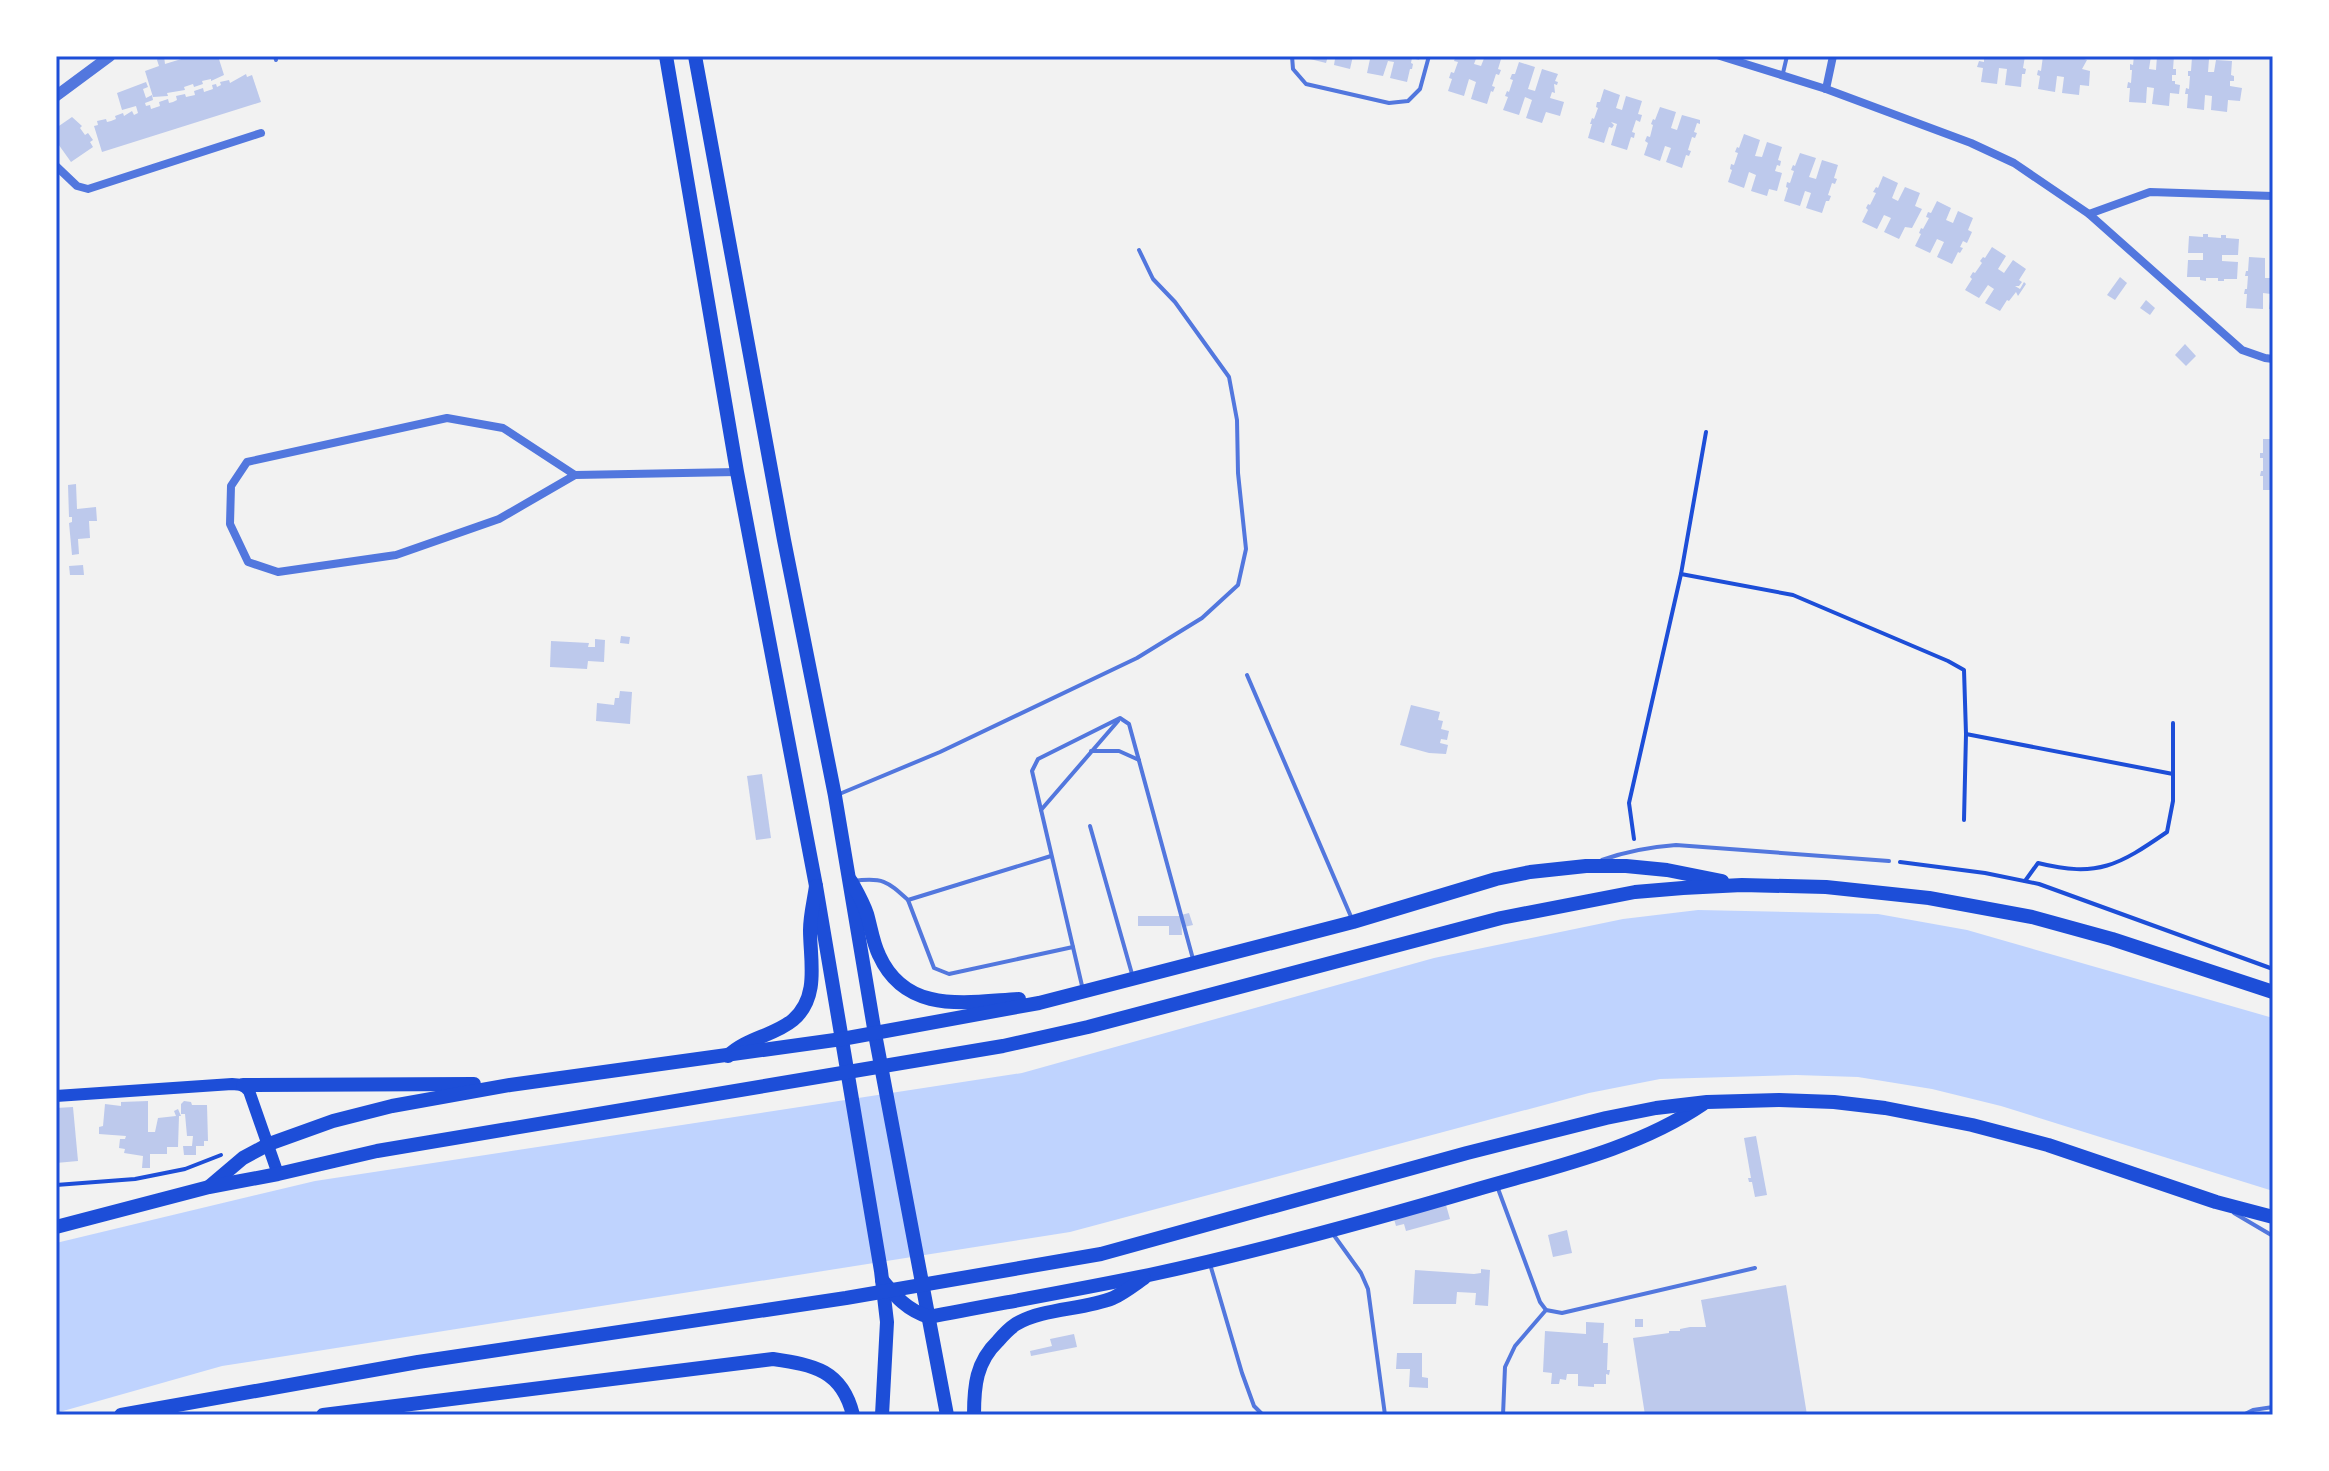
<svg xmlns="http://www.w3.org/2000/svg" width="2329" height="1471" viewBox="0 0 2329 1471" font-family="Figtree,sans-serif">
<style>
.water{fill:#bfd3fe}
.building{fill:#bdc9ec}
.lines{fill:none;stroke-linecap:round;stroke-linejoin:round}
.path{stroke:#1d4ed8;stroke-width:4}
.service{stroke:#5277de;stroke-width:4}
.minor{stroke:#5277de;stroke-width:8}
.tertiary{stroke:#5277de;stroke-width:11}
.secondary{stroke:#1d4ed8;stroke-width:12}
.primary{stroke:#1d4ed8;stroke-width:14}
.trunk{stroke:#1d4ed8;stroke-width:14}
.neatline{fill:none;stroke:#1d4ed8;stroke-width:3}
</style>
<rect width="100%" height="100%" fill="#f2f2f2"/>
<path class="water" d="M1698 910 1878 914 1967 930 2273 1018V1191L2001 1106 1932 1089 1858 1077 1796 1075 1660 1079 1589 1093 1070 1232 222 1366 56 1413V1243L315 1181 1022 1073 1434 958 1623 919Z"/>
<g class="building">
<path d="M159 56H164L165 64 191 56H218L224 75 211 81V79L202 81 203 84 194 87 193 84 184 87 185 90 167 93 168 96 153 97 145 71 159 66 157 60Z"/>
<path d="M1311 56H1328L1326 63 1310 59Z"/>
<path d="M1329 56H1353L1350 69 1334 65 1335 59Z"/>
<path d="M1367 56H1420L1419 60 1412 58 1411 63 1413 64 1412 69H1410L1407 82 1390 78 1394 62 1388 61 1383 76 1367 73 1370 59H1367Z"/>
<path d="M1456 56H1477L1474 64 1481 66 1485 56H1502L1498 69 1501 70 1499 75 1496 74 1492 86 1495 87 1493 92 1491 91 1487 104 1471 99 1476 82 1469 79 1464 96 1448 91 1452 79 1449 78 1451 72 1454 73 1458 62 1454 61Z"/>
<path d="M1984 56H2025L2023 68 2026 69 2025 74H2022L2021 87 2005 85 2007 69 1999 68 1997 84 1981 82 1983 68 1977 67 1979 61 1984 62Z"/>
<path d="M2043 56H2060V58L2067 59V56H2084V59L2087 60 2082 69 2090 71 2089 86 2080 85 2079 95 2062 93 2064 77 2057 76 2055 92 2038 89 2040 76 2037 75 2038 70 2041 71Z"/>
<path d="M2134 56H2151L2149 69 2156 70 2157 56H2174L2173 69H2176V75H2172V81H2175V84L2180 85 2179 94 2170 93 2169 106 2152 104 2154 88 2147 87 2146 103 2129 102 2130 88H2127L2128 82 2131 83 2132 70H2130V64L2133 65Z"/>
<path d="M2192 57 2209 59 2208 72H2214L2216 60 2232 61 2231 75 2234 76V81H2230V86L2242 88 2240 101 2228 100 2227 112 2211 110 2212 96 2205 95 2204 110 2187 108 2188 94H2185L2186 88 2189 89 2190 76H2188V71H2191Z"/>
<path d="M1519 62 1535 67 1528 89 1535 91 1542 69 1558 74 1555 81 1558 82 1557 85 1554 84 1555 93 1552 92 1550 98 1564 102 1560 116 1546 112 1542 123 1526 118 1532 100 1525 97 1519 115 1503 110 1508 97 1505 96 1507 91 1509 92 1513 80 1510 79 1512 74H1515Z"/>
<path d="M246 74 247 77 252 75 261 102 102 152 94 126 98 125 97 121 106 119 107 122 111 121 116 119 115 116 123 113 124 116 132 111 134 115 138 113 136 106 122 110 117 93 146 82 148 87 143 89 146 98 152 95 153 100 145 103 146 106 150 105 151 109 160 106 159 102 168 99 169 103 173 102 177 100 176 96 185 94 186 97 195 95 194 91 203 88 204 92 213 89 212 85 216 84 217 87 221 85 220 82 229 80 230 83Z"/>
<path d="M1604 89 1620 95 1616 108 1622 110 1626 96 1642 101 1638 114 1642 115 1640 122 1636 120 1632 132 1635 133 1634 138 1631 137 1627 150 1611 145 1617 124 1611 122 1614 125 1612 128 1609 127 1604 143 1588 138 1592 124H1590L1592 118 1594 119 1598 108 1596 107 1597 102H1600Z"/>
<path d="M1660 107 1676 112 1671 128 1677 130 1682 115 1700 120V124L1697 123 1694 132 1697 133 1695 138 1692 137 1688 150 1691 151 1689 156 1686 155 1682 168 1666 162 1671 148 1665 146 1660 161 1644 155 1648 143 1645 141 1647 136 1650 137 1653 125 1651 124 1653 119 1655 120Z"/>
<path d="M72 117 82 126 80 128 85 135 88 133 93 140 90 142 93 147 71 162 56 141V128Z"/>
<path d="M1744 134 1760 140 1755 156 1762 157 1767 142 1782 147 1778 160 1781 161 1780 166 1777 165 1775 171 1782 173 1777 191 1769 189 1767 196 1751 191 1756 175 1749 172 1744 188 1728 182 1732 170 1730 169 1731 164 1734 165 1738 153 1735 152 1737 147 1739 148Z"/>
<path d="M1800 153 1816 158 1809 177 1816 179 1822 160 1838 165 1834 178 1837 179 1835 184 1832 183 1828 195 1831 196 1829 201H1826L1822 213 1806 208 1811 193 1805 191 1800 206 1784 201 1788 188 1786 187 1787 182 1790 183 1794 171 1791 170 1793 165 1795 166Z"/>
<path d="M1883 176 1898 183 1892 198 1898 201 1905 187 1920 193 1915 206 1922 209 1912 228 1905 227 1899 239 1884 232 1891 218 1884 215 1877 229 1862 222 1868 210 1866 208 1868 204 1870 205 1876 193 1873 192 1876 187 1878 188Z"/>
<path d="M1937 201 1951 208 1946 220 1953 223 1958 211 1973 218 1968 230 1972 232 1967 243 1963 241 1960 247 1963 248 1960 253 1958 252 1952 264 1937 257 1944 242 1937 239 1930 253 1915 246 1921 234 1919 233 1921 228 1923 229 1929 218 1926 217 1928 212 1931 213Z"/>
<path d="M2203 234H2208V237L2221 238V235H2226V238L2239 239 2238 255H2222V261L2238 262 2237 279H2224V281H2218V278H2206V281L2200 280V277H2187L2188 260H2203V253H2188L2189 236 2203 237Z"/>
<path d="M1992 247 2006 256 1998 269 2004 273 2013 260 2026 269 2019 280 2022 282 2019 286H2015L2020 289 2024 282 2026 284 2018 296 2016 292 2009 301 2007 300 2000 311 1985 303 1994 289 1988 285 1979 298 1965 290 1972 279 1970 277 1973 272 1975 273 1982 263 1980 261 1983 257 1985 258Z"/>
<path d="M2249 257 2265 258V278H2273V309H2269L2271 294 2263 293V309L2246 308 2247 294H2244L2245 289H2247L2248 276H2245L2246 271H2248Z"/>
<path d="M2120 277 2127 283 2115 300 2107 295Z"/>
<path d="M2146 300 2155 308 2150 315 2140 308Z"/>
<path d="M2185 344 2196 356 2186 366 2175 355Z"/>
<path d="M2263 439H2273V490H2263V476H2260L2261 471H2263V458H2260V453H2263Z"/>
<path d="M76 484 77 509 96 507 97 521H89L90 538 78 539 79 554 72 555 69 523 72 522V517H69L68 485Z"/>
<path d="M83 565 84 575H70L69 566Z"/>
<path d="M621 636 630 637 629 644 620 643Z"/>
<path d="M595 639 605 640 604 662 588 661 587 669 550 667 551 641 589 643 588 647H595Z"/>
<path d="M620 691 632 692 630 724 596 721 597 703 614 705 615 698H619Z"/>
<path d="M1411 705 1440 712 1438 720 1443 721 1441 729 1449 731 1447 740 1441 739 1440 743 1448 745 1446 754 1429 753 1400 745Z"/>
<path d="M762 774 771 838 756 840 747 776Z"/>
<path d="M1189 913 1193 925 1184 927 1181 915Z"/>
<path d="M1138 916H1181L1182 935H1169V926H1138Z"/>
<path d="M148 1101V1132H155L158 1118 176 1116 174 1111 178 1109 181 1116H179L178 1147H167V1154H150V1168H142L143 1156 124 1153 125 1149 119 1148 120 1139H125L126 1136 99 1134V1127L103 1126 105 1104 121 1106V1102Z"/>
<path d="M184 1101 191 1102 192 1105H207L208 1141H204V1146H196V1155H184L183 1146H192L193 1136H187L185 1114H181V1104Z"/>
<path d="M73 1107 78 1161 56 1163V1108Z"/>
<path d="M1756 1136 1767 1195 1755 1197 1752 1182H1749L1748 1178H1751L1744 1138Z"/>
<path d="M1446 1205 1450 1219 1406 1231 1404 1224 1396 1226 1394 1219Z"/>
<path d="M1567 1230 1572 1253 1553 1257 1548 1235Z"/>
<path d="M1481 1269 1490 1270 1488 1306 1475 1305 1476 1293 1457 1292 1456 1304H1413L1415 1270 1474 1274 1481 1273Z"/>
<path d="M1786 1285 1807 1415H1645L1633 1338 1669 1333V1331H1680V1329L1690 1327H1706L1701 1300Z"/>
<rect x="1635" y="1319" width="8" height="8"/>
<path d="M1586 1322 1604 1323 1603 1343H1608L1607 1370H1610L1609 1375 1606 1374V1384H1594V1387L1578 1386V1374H1567L1566 1380 1560 1379 1559 1384H1551L1552 1373 1543 1372 1545 1331 1586 1334Z"/>
<path d="M1074 1334 1077 1347 1031 1356 1030 1351 1052 1346 1050 1339Z"/>
<path d="M1397 1353H1422V1377L1428 1378V1388L1409 1387 1410 1369H1396Z"/>
</g>
<g class="lines">
<g class="path">
<path d="M1681 574 1793 595 1948 661 1964 670 1966 734 1964 820"/>
<path d="M1966 734 2173 774"/>
<path d="M1634 839 1629 803 1681 574 1706 432"/>
<path d="M1900 862 1985 873 2039 884 2273 969"/>
<path d="M2025 881 2038 863C2098 878 2119 865 2167 832L2173 801V723"/>
<path d="M56 1185 135 1179 185 1169 221 1155"/>
</g>
<g class="service">
<path d="M275 56 276 60"/>
<path d="M1292 56 1293 69 1306 84 1389 103 1408 101 1420 89 1429 56"/>
<path d="M1783 73 1787 56"/>
<path d="M1247 675 1352 919"/>
<path d="M1091 751H1119L1139 760"/>
<path d="M837 795 940 752 1137 658 1202 618 1238 585 1246 549 1238 473 1237 420 1229 377 1175 302 1153 279 1139 250"/>
<path d="M1041 810 1118 721"/>
<path d="M1090 826 1132 974"/>
<path d="M1602 860C1627 851 1649 847 1676 845L1889 861"/>
<path d="M853 881C883 877 887 881 908 900L1051 856"/>
<path d="M908 900 934 968 949 974 1073 947"/>
<path d="M1083 990 1032 771 1038 759 1120 718 1129 724 1193 959"/>
<path d="M1497 1186 1540 1302 1546 1310 1562 1313 1755 1268"/>
<path d="M2234 1213 2273 1236"/>
<path d="M1333 1234 1361 1273 1368 1289 1385 1415"/>
<path d="M1210 1264 1242 1373 1254 1406 1263 1415"/>
<path d="M1503 1415 1505 1367 1515 1346 1546 1310"/>
<path d="M2243 1415 2253 1410 2273 1407"/>
</g>
<g class="minor">
<path d="M1720 56 1826 89 1971 143 2014 163 2089 214 2242 350 2265 358 2273 359"/>
<path d="M1826 89 1833 56"/>
<path d="M56 166 77 186 88 189 261 133"/>
<path d="M2089 214 2150 192 2273 196"/>
<path d="M575 475 503 428 447 418 247 462 231 486 230 524 248 562 278 572 396 555 499 519 575 475 737 472"/>
</g>
<path class="tertiary" d="M56 96 110 56"/>
<path class="secondary" d="M56 1096 232 1084 243 1085 249 1091 278 1174"/>
<g class="primary">
<path d="M666 56 737 472 816 886 881 1271 887 1322 882 1415"/>
<path d="M695 56 784 540 835 796 875 1034 947 1415"/>
</g>
<g class="trunk">
<path d="M851 881C857 892 863 902 867 914 871 928 873 943 879 955 906 1015 966 1002 1019 999"/>
<path d="M728 1056C746 1038 774 1036 793 1020 820 997 810 960 810 930 810 915 814 901 816 886"/>
<path d="M243 1085 474 1084"/>
<path d="M210 1186 243 1158 269 1144 333 1121 392 1106 510 1085 842 1039 1039 1003 1353 922 1496 879 1530 872 1586 866H1626L1667 870 1722 881"/>
<path d="M56 1227 209 1187 278 1174 377 1151 1003 1046 1088 1027 1501 918 1635 892 1683 888 1742 885 1826 887 1929 898 2032 917 2112 939 2273 992"/>
<path d="M882 1280C896 1297 907 1310 929 1317 1002 1303 1076 1290 1149 1275 1260 1251 1369 1221 1478 1189 1554 1167 1637 1149 1703 1104"/>
<path d="M121 1415 418 1362 846 1298 1101 1254 1467 1153 1606 1118 1656 1108 1707 1102 1779 1100 1834 1102 1885 1108 1972 1125 2048 1145 2216 1202 2273 1217"/>
<path d="M323 1415 773 1359C814 1365 842 1370 853 1415"/>
<path d="M974 1415C974 1386 976 1362 998 1341 1003 1335 1010 1328 1016 1324 1043 1308 1083 1310 1113 1298 1124 1293 1134 1285 1144 1278"/>
</g>
</g>
<rect width="2329" height="1471" fill="none" stroke="#ffffff" stroke-width="116"/>
<rect x="58" y="58" width="2213" height="1355" class="neatline"/>
</svg>
